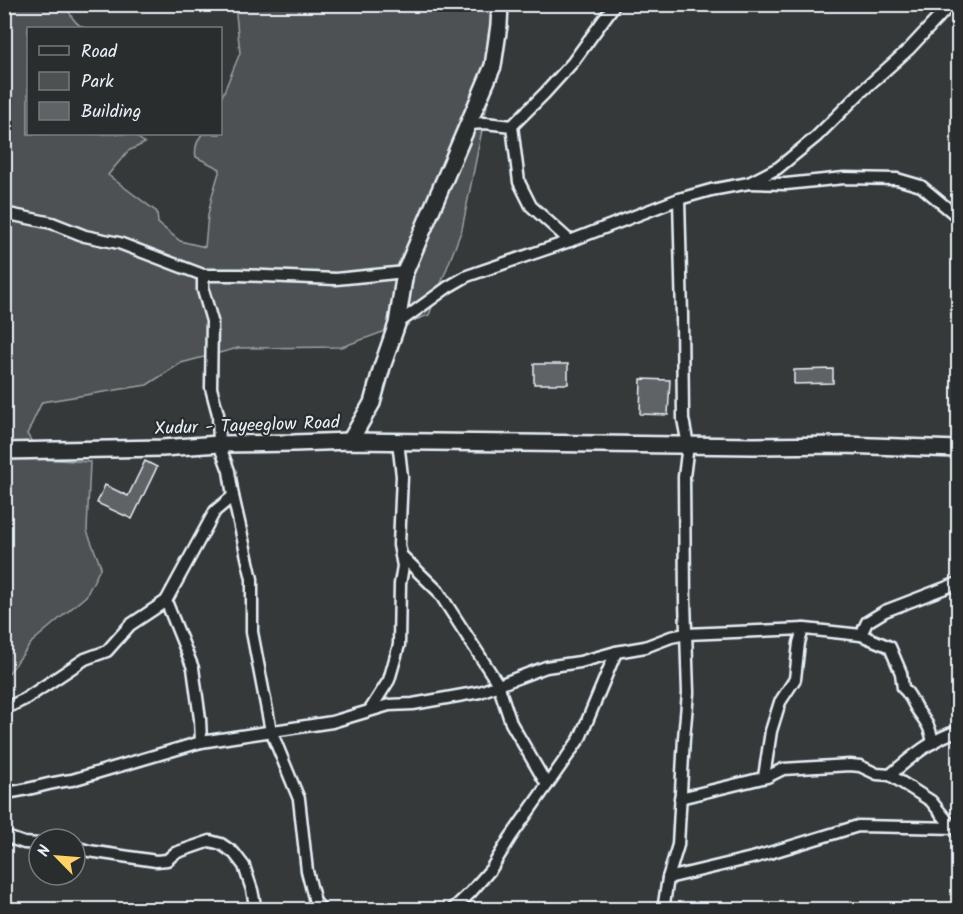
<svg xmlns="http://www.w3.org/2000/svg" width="963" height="914" viewBox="0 0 963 914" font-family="Kalam,sans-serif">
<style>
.green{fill:#4d5152;stroke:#9aa1a5;stroke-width:1.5}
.building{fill:#5f6365;stroke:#e8f1f8;stroke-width:1.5}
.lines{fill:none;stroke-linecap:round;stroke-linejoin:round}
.street-casing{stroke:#e8f1f8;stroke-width:15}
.secondary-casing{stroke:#e8f1f8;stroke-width:20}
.street{stroke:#2a2d2e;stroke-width:10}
.secondary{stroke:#2a2d2e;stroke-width:15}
.labels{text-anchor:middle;stroke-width:4.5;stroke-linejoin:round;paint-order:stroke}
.street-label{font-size:18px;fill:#e8f1f8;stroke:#2a2d2e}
</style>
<rect width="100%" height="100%" fill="#35393a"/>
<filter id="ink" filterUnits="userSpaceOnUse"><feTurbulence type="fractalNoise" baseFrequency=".0167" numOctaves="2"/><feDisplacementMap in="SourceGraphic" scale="12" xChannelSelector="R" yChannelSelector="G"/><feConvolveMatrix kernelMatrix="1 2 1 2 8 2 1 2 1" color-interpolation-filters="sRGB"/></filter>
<g filter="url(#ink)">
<path class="green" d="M5 5H68C68 14 76 25 85 28H28V134H133L145 143 128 151 108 175 157 212 158 223 180 241 205 247 208 215 212 196 220 169 196 157C194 148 197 141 202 134H220L221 99 240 53 235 5H495L498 51 462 229 429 315 342 347 238 348 181 363 147 385 42 402 27 434 42 459 90 462 87 531 101 567 86 596 32 642 5 678 4 377 9 367V349L4 344V204L6 197 4 189Z"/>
<g class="building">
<rect x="534" y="364" width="34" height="20"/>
<path d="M833 369V383L794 384V370Z"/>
<path d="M641 379 670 380 668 415 640 414Z"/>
<path d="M145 461 157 467 132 519 97 503 105 485 128 496Z"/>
</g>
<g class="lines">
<defs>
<g id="street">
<path d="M469 124 485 123 512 126 519 182 531 206 570 241"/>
<path d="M512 126 545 93 573 62 615 4"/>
<path d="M749 183 786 184 844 178 897 179 921 186 958 217"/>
<path d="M4 213 52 223 85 236 119 243 203 275H239L336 279 405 272"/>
<path d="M203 275V290L212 321 211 388 218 414 219 444 229 471 233 496 252 579V632L271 731 299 799 307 871 315 902 322 910"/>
<path d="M397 324 448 287 467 276 570 241 679 199 711 190 749 183 778 168 816 137 861 92 909 49 951 4"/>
<path d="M401 555 438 591 498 684 511 723 547 785"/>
<path d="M166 601 193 668 200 719 201 742"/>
<path d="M861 635 867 622 885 611 958 583"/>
<path d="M4 709 25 699 85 659 107 651 130 625 166 601 215 511 233 496"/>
<path d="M370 710 389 680 399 645 400 584 403 566 399 545 402 476 398 441"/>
<path d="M890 775C910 758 933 738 958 731"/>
<path d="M764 777 771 731 780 702 795 679 799 643 803 629"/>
<path d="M4 793C28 791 49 782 72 780L201 742 332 722 389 705 413 704 480 692 546 667 580 662 616 652 645 647 671 637 686 634 805 629 861 635 890 647 901 673 903 688C910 694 912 701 916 708 926 723 930 725 933 743"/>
<path d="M680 798 767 777 783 769 850 765 860 766 877 774 890 775 931 801 953 828"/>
<path d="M4 836 24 843 39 844"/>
<path d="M75 847 89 851 156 861 167 860 175 853 210 841 221 844 234 853 244 866 252 890 256 910"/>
<path d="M668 878 756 857 858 826 958 828"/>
<path d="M452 910 471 892 491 869 510 838 580 738 616 652"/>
<path d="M663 910 668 878 678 845 684 738 688 693 685 600 684 477 688 445 683 419 682 315 679 199"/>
</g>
<g id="secondary">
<path d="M350 441 372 403 382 367 397 324 405 272 493 66 499 25 500 4"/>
<path d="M4 451 162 448 219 444 294 443 350 441 754 446 843 445 958 449"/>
</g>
</defs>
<use href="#street" class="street-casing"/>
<use href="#secondary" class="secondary-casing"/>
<use href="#street" class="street"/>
<use href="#secondary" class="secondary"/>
</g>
</g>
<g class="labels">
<g class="street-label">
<text transform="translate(247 425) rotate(-2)" y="6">Xudur - Tayeeglow Road</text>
</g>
</g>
<rect width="963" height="914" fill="none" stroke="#2a2d2e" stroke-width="24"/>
<rect x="12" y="12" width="939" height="890" fill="none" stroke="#e8f1f8" stroke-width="2" filter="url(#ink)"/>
<rect x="27" y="27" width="195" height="108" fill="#2a2d2e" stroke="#767b7f" stroke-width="1.5"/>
<rect x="39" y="46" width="30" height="9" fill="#2a2d2e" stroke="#767b7f" stroke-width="1.5"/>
<text x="81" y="57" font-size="18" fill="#e8f1f8">Road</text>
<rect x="39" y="72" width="30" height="18" fill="#4d5152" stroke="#767b7f" stroke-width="1.5"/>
<text x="81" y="87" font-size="18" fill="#e8f1f8">Park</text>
<rect x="39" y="102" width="30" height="18" fill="#5f6365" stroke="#767b7f" stroke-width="1.5"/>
<text x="81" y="117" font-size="18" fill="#e8f1f8">Building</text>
<g transform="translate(57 857) rotate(295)"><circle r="28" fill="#2a2d2e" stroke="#767b7f" stroke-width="1.5"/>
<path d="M0-4.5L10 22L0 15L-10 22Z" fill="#ffd166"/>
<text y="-9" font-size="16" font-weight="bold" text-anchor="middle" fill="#e8f1f8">N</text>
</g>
</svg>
